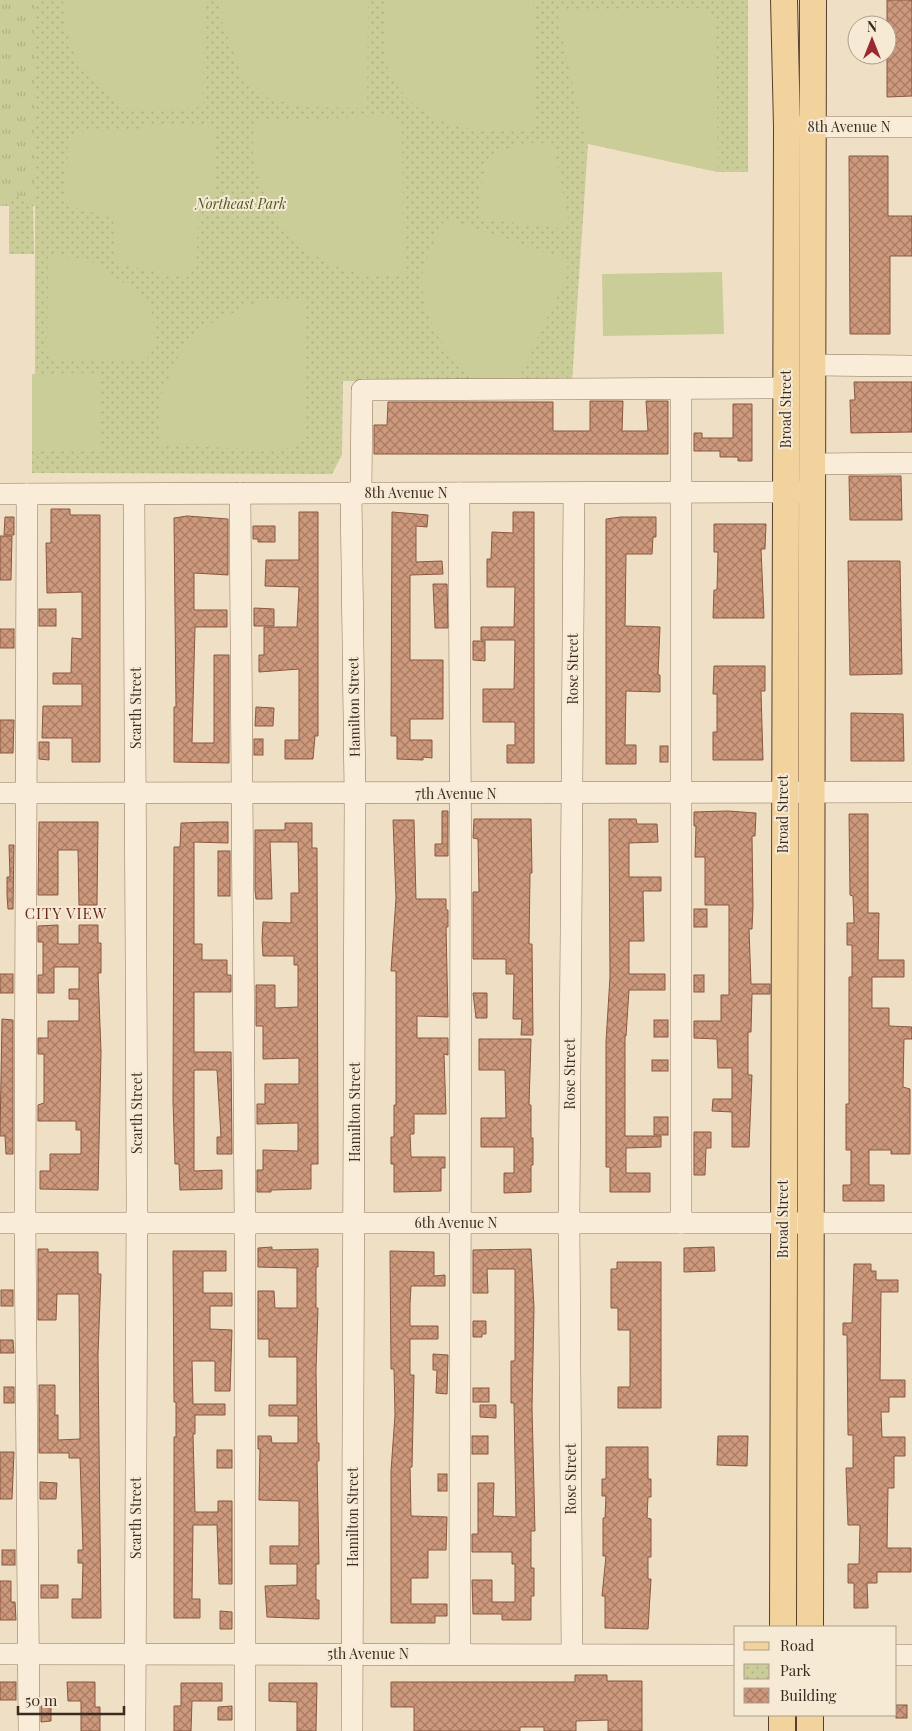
<svg xmlns="http://www.w3.org/2000/svg" width="912" height="1731" viewBox="0 0 912 1731" font-family="'Playfair Display',serif">
<style>
.grass{fill:url(#grass-tufts)}
.park{fill:url(#park-dots)}
.pitch{fill:#cbcd99}
.building{fill:url(#building-cross-hatch);stroke:#8a5840}
.lines{fill:none;stroke-linecap:round;stroke-linejoin:round}
.minor-casing{stroke:#8a715b;stroke-width:22}
.major-casing{stroke:#583f2f;stroke-width:28}
.minor{stroke:#f9edd9;stroke-width:21}
.major{stroke:#f2d29d;stroke-width:26}
.labels{text-anchor:middle;stroke-width:4;stroke-linejoin:round;paint-order:stroke}
.street-label{font-size:14px;fill:#3a2a1f;stroke:#f6ead5}
.park-label{font-size:14px;font-style:italic;fill:#4e5725;stroke:#f6ead5}
.neighbourhood-label{font-size:15px;letter-spacing:1px;fill:#67281e;stroke:#f6ead5}
</style>
<defs>
<pattern id="grass-tufts" width="24" height="20" patternUnits="userSpaceOnUse" patternTransform="scale(1.25)"><rect width="24" height="20" fill="#cbcd99"/><path d="M3 7l-1-3M5 7V3M7 7l1-3M15 17l-1-3M17 17v-4M19 17l1-3" fill="none" stroke="#afb083"/></pattern>
<pattern id="park-dots" width="8" height="8" patternUnits="userSpaceOnUse" patternTransform="scale(1.25)"><rect width="8" height="8" fill="#cbcd99"/><path d="M2 2h.1M6 6h.1" fill="none" stroke="#afb083" stroke-width="1.8" stroke-linecap="round"/></pattern>
<pattern id="building-cross-hatch" width="8" height="8" patternUnits="userSpaceOnUse" patternTransform="scale(1.25)"><rect width="8" height="8" fill="#cd987b"/><path d="M0 0l8 8M0 8l8-8" fill="none" stroke="#a77c64"/></pattern>
</defs>
<rect width="100%" height="100%" fill="#efe0c5"/>
<rect class="grass" x="0" y="0" width="35" height="206"/>
<g class="park">
<path d="M35 0H748V172H718L588 144 572 382 343 381 342 455 332 474 32 473V374H35Z"/>
<path d="M9 196H26V206H33L34 254H9Z"/>
</g>
<g class="pitch">
<path d="M63 0H204L203 107C181 108 156 113 133 110 128 110 122 104 117 101 82 79 63 42 63 0Z"/>
<path d="M222 0H365L368 3 367 108 304 107 268 98 242 75 222 21Z"/>
<path d="M385 0H533L536 129C481 134 421 131 391 76 383 61 384 18 385 0Z"/>
<path d="M702 8 716 21 718 172 586 143 556 9Z"/>
<path d="M387 116 402 128 404 274C394 275 383 277 373 276 308 267 266 223 254 159 251 147 254 133 254 121Z"/>
<path d="M205 124 215 133 216 203 199 201 196 268 186 278 115 263 113 218 66 205 68 142 75 132 139 131 140 126Z"/>
<path d="M529 143H553L568 219 559 228 481 219C482 174 478 151 529 143Z"/>
<path d="M445 219 564 259 569 272 517 382C506 382 492 384 482 381 451 374 418 306 422 276 424 259 438 235 445 219Z"/>
<path d="M48 255 88 259 146 298 153 317 154 345 148 358 57 361 47 350Z"/>
<path d="M722 272 724 334 603 336 602 274Z"/>
<path d="M258 301H304V441L282 450 159 445V400L179 355 210 324Z"/>
<path d="M99 373V450H32V374Z"/>
</g>
<g class="building">
<path d="M887 0H912V96L887 97Z"/>
<path d="M849 156H888V216H912V256H890V334H850Z"/>
<path d="M854 382H912V432L851 433 850 400H855Z"/>
<path d="M590 401H623L622 431H648L646 401H668V454H374V425H387L388 402H553V431H590Z"/>
<path d="M733 404H752V461H738V457H720V451H694V433H702V438H733Z"/>
<path d="M849 476H901L902 520H850Z"/>
<path d="M51 509H70V515H100V762H72V738H42L43 706H82V684H53V673H71L72 638 82 639V592L47 593 46 543H51Z"/>
<path d="M299 512H318V736H315L313 759H285V740H299V669L259 672V655H264V627H297L299 587 265 586 266 560H299Z"/>
<path d="M392 512 428 515 427 527 416 526V562L442 561 443 574 410 575V660H443V719H410V740H432V758L423 757V760L397 759V736H391Z"/>
<path d="M513 512H534V763H507V745H515V722H483V689H514L515 640H481V627H514L515 587H487V559H491L492 532 513 533Z"/>
<path d="M187 516 228 519V575L194 573V610H227V627H195L192 743H214V655H229V763L174 762V707H176L174 518Z"/>
<path d="M5 517H14V535H4Z"/>
<path d="M621 517H656V537H653L652 554H626L625 626 660 627 658 675H660V692L626 691 625 745H636V764H606V519Z"/>
<path d="M714 524H766L765 549H761L764 618H713L714 590H717L718 552H714Z"/>
<path d="M253 526H275V542H258V539H253Z"/>
<path d="M0 536H12L11 580H0Z"/>
<path d="M848 561H900L902 674 850 675Z"/>
<path d="M433 584H447L448 628H435Z"/>
<path d="M254 608 274 609V626H254Z"/>
<rect x="39" y="609" width="17" height="17"/>
<rect x="0" y="629" width="14" height="19"/>
<path d="M473 641H485V661L473 660Z"/>
<path d="M714 666H765V691H761L763 760H713V732H717V694H713Z"/>
<path d="M256 707 274 708 273 726H255Z"/>
<path d="M851 713 903 714 904 761H851Z"/>
<path d="M0 720H14L13 753H0Z"/>
<rect x="254" y="739" width="9" height="16"/>
<path d="M39 742H49V760L39 759Z"/>
<rect x="660" y="746" width="8" height="16"/>
<path d="M442 811H448V856H435V844H442Z"/>
<path d="M728 811 756 813 755 836H752L753 906 752 929H749L751 984H770V994H752L751 1032H748V1075H752L749 1147H732V1112L712 1111 713 1099H732V1068H718L717 1039 694 1038V1021H721V995H729V905H705V857H695L696 826H694V812Z"/>
<path d="M849 814H868V913H879L878 960H904V977H872V1008H889V1026L912 1027V1039H904L903 1087 910 1089V1154H891V1150H869V1185H884V1201H843V1185H851V1150H846V1104H849V977H852V945H847V923H854L853 896 850 895Z"/>
<path d="M474 819H531L532 873H530L529 944H532L533 1035H521L522 1019H513L514 974H506V959H473V892H479L478 839 473 838Z"/>
<path d="M609 819H636L637 824H657L658 842 629 843V877H661V891H643L644 941H629V974H665V990H629L626 1036H625V1136H661V1147L626 1148V1173H650V1192H610V1167H606V1042L610 977Z"/>
<path d="M393 820H414L416 899H446V910H448V927H446L448 1017 417 1016V1038H448V1055L444 1054 446 1114H414V1134H410L411 1157H445V1168H441V1191L394 1192V1164H391V1137H394V1105H396V971H391L396 898Z"/>
<path d="M39 822H98L97 905H79L78 850H58V895H38Z"/>
<path d="M212 822H228V843L194 842V944H202V960H227V975H231V992H194V1052H231L232 1154H217V1137H221L217 1070H194V1171L222 1170V1189L180 1190 179 1164H175L173 1101 174 847H180L181 823Z"/>
<path d="M285 823H312V848H317L318 1164H311V1189L271 1190V1192H257V1170H263V1150L298 1151V1123L257 1124V1104H265V1084H299V1058L263 1059V1026H256V985H275V1008L298 1007V965H294V956H263L262 940 263 922 291 923V893H299L298 842H270L272 899H256L255 890V830H285Z"/>
<path d="M9 845H14L13 909H8L7 895V877H10Z"/>
<rect x="218" y="851" width="12" height="45"/>
<rect x="694" y="909" width="13" height="18"/>
<path d="M58 925V944H79V925H98V943H101V973H98L101 1052 98 1190 40 1189V1171H50V1154H81V1130H76V1121H38V1105L44 1103V1054H38V1038H48V1021H79V999H69V989H79V967H54V993H38V975H43V942H38V926Z"/>
<rect x="0" y="974" width="13" height="19"/>
<rect x="694" y="975" width="10" height="17"/>
<path d="M473 993H487V1018H476Z"/>
<path d="M2 1019 13 1020V1154H6L5 1136H0Z"/>
<rect x="654" y="1020" width="14" height="17"/>
<path d="M479 1039H531L529 1105H531V1138H533V1165H531V1192L504 1193V1173H514V1147H481V1118H506L505 1070H479Z"/>
<rect x="652" y="1060" width="16" height="11"/>
<rect x="654" y="1117" width="14" height="18"/>
<path d="M694 1132H711V1148H706L705 1175H694Z"/>
<path d="M272 1247V1250L318 1249V1267H316V1308H318L316 1370 317 1443H319V1461H317L319 1564H316V1600H319V1619L267 1617 265 1586 297 1585V1564H270V1546H299V1501L259 1500 260 1449H258V1436H271L272 1443H298V1416H269V1405H297V1357H269V1339H258V1291H274L275 1308H297V1268L258 1267V1248Z"/>
<path d="M714 1247 715 1271 684 1272V1248Z"/>
<path d="M38 1249H48V1252H98V1274H101L98 1355 101 1618H72V1599H82L83 1563H78V1550H83L80 1458H69V1453H39V1385H55V1415H58V1440L80 1439 79 1294H57L56 1320H38Z"/>
<path d="M531 1249 534 1308 532 1407 535 1531H531V1568H534V1596H531V1620H502V1614H473L472 1580H492V1602H515V1564H512V1552H472V1534H478V1483H494L493 1516 516 1517 514 1403H511V1361H515V1269H487L488 1293H473V1250Z"/>
<path d="M173 1251H226V1271H203V1293H232V1306H210V1329L232 1330 230 1391H215V1361H192L193 1404H225V1415H195V1434H193L195 1512H218V1501H232V1584H219L217 1525H193L192 1599H200V1618H174V1437H176V1402H174Z"/>
<path d="M390 1251 434 1252V1276L445 1275V1286H411L410 1304V1326H438V1339H410V1375H414L412 1467H410L411 1516 447 1517 446 1550H428V1578H411V1604H447V1616H435V1623H391V1471L395 1415 394 1369H391Z"/>
<path d="M617 1262H661V1408H618V1387H630V1330H618V1308H611V1269H617Z"/>
<path d="M854 1264H871V1271H876V1280H898V1292H881L880 1380H905V1397H889V1412H881L882 1437H905V1456H894V1488H888L887 1548H911V1572H877V1583H867L868 1608H854V1583H848V1564H859L860 1525H848L846 1468H853V1435H848L847 1335H843V1323H852Z"/>
<rect x="1" y="1290" width="12" height="16"/>
<path d="M473 1321H486V1334H482V1337H473Z"/>
<path d="M0 1340H13L14 1353H0Z"/>
<path d="M433 1354 448 1355 447 1394 436 1393 437 1370H433Z"/>
<rect x="4" y="1387" width="10" height="16"/>
<rect x="473" y="1388" width="16" height="14"/>
<path d="M480 1405H496V1418L480 1417Z"/>
<rect x="472" y="1436" width="16" height="18"/>
<path d="M718 1436H748L747 1466 717 1465Z"/>
<path d="M606 1447H648V1479H651V1497H648L647 1518 651 1519V1557H648V1579H651L648 1629 605 1628V1596H602L606 1556H603V1518H605L606 1496H602V1479H606Z"/>
<rect x="217" y="1450" width="15" height="18"/>
<path d="M0 1452H14L12 1499H0Z"/>
<rect x="438" y="1474" width="9" height="17"/>
<path d="M40 1482 57 1483 56 1499H40Z"/>
<rect x="2" y="1550" width="13" height="15"/>
<path d="M0 1581H11V1602H15L16 1620H0Z"/>
<rect x="41" y="1585" width="17" height="13"/>
<path d="M220 1611 232 1612V1629H220Z"/>
<path d="M575 1675H607V1681H642V1731H608V1720L576 1721V1731H544V1727H520V1731H414V1707H391V1682H575Z"/>
<rect x="0" y="1682" width="16" height="18"/>
<path d="M67 1682H95V1707H100V1731H81V1701H68Z"/>
<path d="M181 1683H222V1701H192L191 1731H174V1706H181Z"/>
<path d="M269 1683H317L316 1731H297V1702L269 1701Z"/>
<rect x="896" y="1705" width="11" height="13"/>
<path d="M41 1706H51V1721L41 1722Z"/>
<path d="M232 1706V1720H218V1707Z"/>
</g>
<g class="lines">
<defs>
<g id="minor">
<path d="M797 127H912"/>
<path d="M812 365 912 366"/>
<path d="M681 389V1223"/>
<path d="M812 464 912 463"/>
<path d="M240 493 245 1223V1731"/>
<path d="M351 493 355 793 352 1731"/>
<path d="M361 493 362 390 786 388"/>
<path d="M459 493C463 880 459 1267 460 1654"/>
<path d="M0 494 802 492"/>
<path d="M27 494 25 1223 29 1731"/>
<path d="M134 495 137 1198 135 1731"/>
<path d="M0 793 912 792"/>
<path d="M0 1223H912"/>
<path d="M0 1654 736 1655"/>
<path d="M572 1654 569 1223 574 493"/>
<path d="M896 1655H912"/>
</g>
<g id="major">
<path d="M783 1627 787 127 784 0"/>
<path d="M810 1627 813 0"/>
<path d="M782 1731V1715"/>
<path d="M810 1731V1715"/>
</g>
</defs>
<use href="#minor" class="minor-casing"/>
<use href="#major" class="major-casing"/>
<use href="#minor" class="minor"/>
<use href="#major" class="major"/>
</g>
<g class="labels">
<g class="street-label">
<text x="849" y="132">8th Avenue N</text>
<text transform="translate(786 409) rotate(-90)" y="5">Broad Street</text>
<text x="406" y="498">8th Avenue N</text>
<text transform="translate(573 669) rotate(-90)" y="5">Rose Street</text>
<text transform="translate(354 707) rotate(-91)" y="5">Hamilton Street</text>
<text transform="translate(136 708) rotate(-90)" y="5">Scarth Street</text>
<text x="456" y="799">7th Avenue N</text>
<text transform="translate(783 814) rotate(-90)" y="5">Broad Street</text>
<text transform="translate(570 1074) rotate(-90)" y="5">Rose Street</text>
<text transform="translate(355 1112) rotate(-90)" y="5">Hamilton Street</text>
<text transform="translate(137 1113) rotate(-90)" y="5">Scarth Street</text>
<text transform="translate(783 1219) rotate(-90)" y="5">Broad Street</text>
<text x="456" y="1228">6th Avenue N</text>
<text transform="translate(571 1479) rotate(-90)" y="5">Rose Street</text>
<text transform="translate(353 1517) rotate(-90)" y="5">Hamilton Street</text>
<text transform="translate(136 1518) rotate(-90)" y="5">Scarth Street</text>
<text x="368" y="1659">5th Avenue N</text>
</g>
<g class="park-label">
<text x="241" y="209">Northeast Park</text>
</g>
<g class="neighbourhood-label">
<text x="66" y="919">CITY VIEW</text>
</g>
</g>
<rect x="734" y="1626" width="162" height="90" fill="#f6ead5" stroke="#ab9d8c"/>
<rect x="744" y="1642" width="25" height="8" fill="#f2d29d" stroke="#ab9d8c"/>
<text x="780" y="1651" font-size="15" fill="#3a2a1f">Road</text>
<rect x="744" y="1664" width="25" height="15" fill="url(#park-dots)" stroke="#ab9d8c"/>
<text x="780" y="1676" font-size="15" fill="#3a2a1f">Park</text>
<rect x="744" y="1688" width="25" height="15" fill="url(#building-cross-hatch)" stroke="#ab9d8c"/>
<text x="780" y="1701" font-size="15" fill="#3a2a1f">Building</text>
<g transform="translate(872 40)"><circle r="24" fill="#f6ead5" stroke="#ab9d8c"/>
<path d="M0-4L9 19L0 12L-9 19Z" fill="#9a2a32"/>
<text y="-8" font-size="14" font-weight="bold" text-anchor="middle" fill="#3a2a1f">N</text>
</g>
<path d="M18 1706v8h106v-8" fill="none" stroke="#3a2a1f" stroke-width="2.5"/>
<text x="25" y="1706" font-size="15" fill="#3a2a1f" stroke="#f6ead5" stroke-width="4" paint-order="stroke">50 m</text>
</svg>
